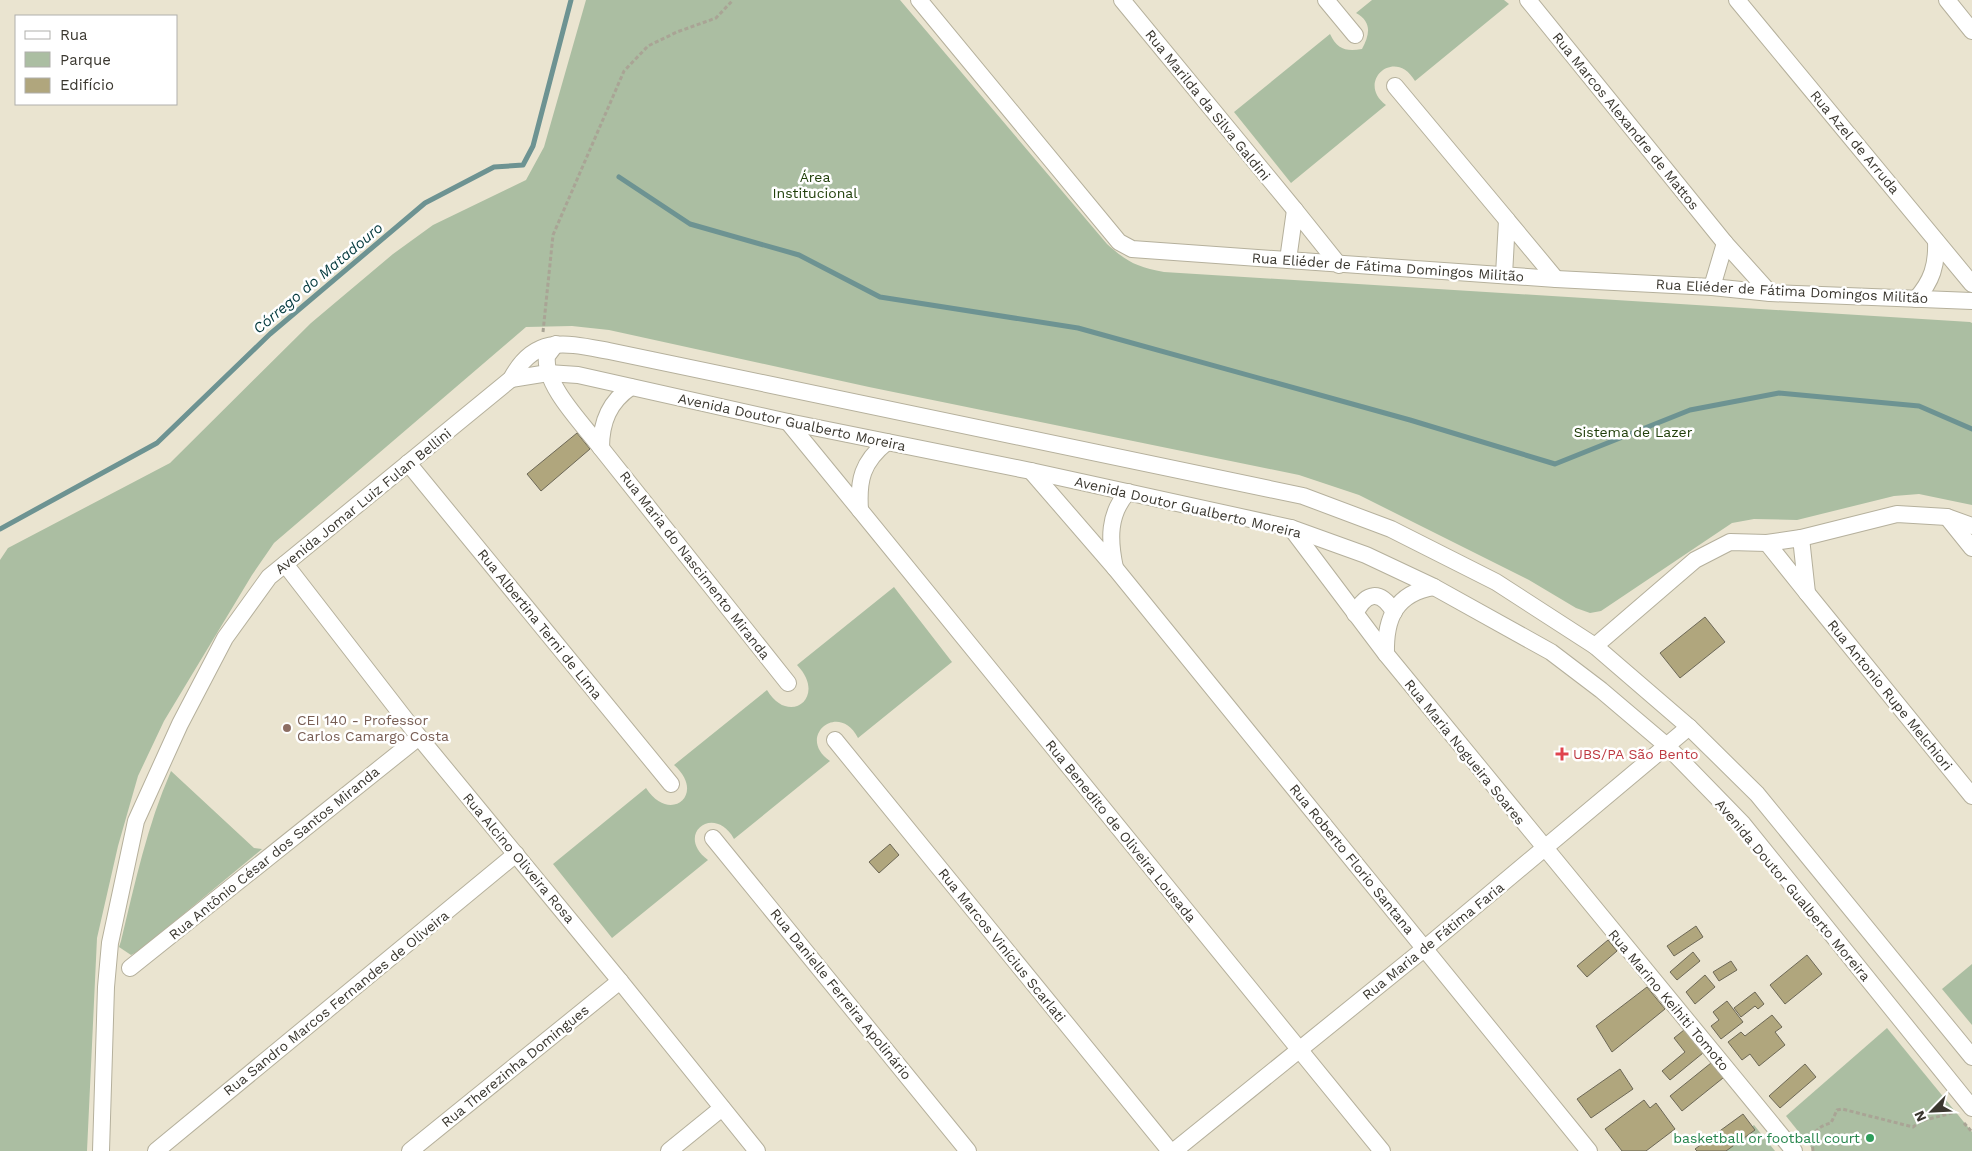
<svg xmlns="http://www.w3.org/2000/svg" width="1972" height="1151" viewBox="0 0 1972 1151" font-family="'Work Sans',sans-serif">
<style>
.green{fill:#abbea2}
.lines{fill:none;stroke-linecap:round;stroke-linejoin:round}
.stream{stroke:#6d9392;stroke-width:5}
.building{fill:#b0a67d;stroke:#6d6856}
.street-casing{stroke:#b5b09c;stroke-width:18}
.path{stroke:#a9a495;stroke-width:3;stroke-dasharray:4 2.5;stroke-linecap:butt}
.street{stroke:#fff;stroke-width:16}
.education-dot{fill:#8d6e63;stroke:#fff;stroke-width:2}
.health-dot{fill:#e0444e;stroke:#fff;stroke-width:2}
.leisure-dot{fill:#2e9e5b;stroke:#fff;stroke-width:2}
.labels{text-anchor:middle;stroke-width:5;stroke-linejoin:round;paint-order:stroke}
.street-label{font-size:14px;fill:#3a372f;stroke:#fff}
.park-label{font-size:14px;fill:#203f0a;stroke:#fff}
.education-label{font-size:14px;fill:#785e54;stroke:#fff;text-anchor:start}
.health-label{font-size:14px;fill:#be3a42;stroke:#fff;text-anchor:start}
.leisure-label{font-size:14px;fill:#27864d;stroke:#fff;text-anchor:end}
.water-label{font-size:15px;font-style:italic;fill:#02383c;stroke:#fff}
</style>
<rect width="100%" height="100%" fill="#eae4d0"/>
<g class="green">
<path d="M586 0H900L1107 244C1127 262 1137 267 1164 272L1970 322 1972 323V505L1919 494 1894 496 1797 520 1754 519 1732 523 1601 611 1590 613 1576 608 1529 580 1359 495 1299 475 869 387 609 330 572 326 526 327 274 543 252 575 164 721 138 776 118 846 97 938 87 1151H0V560L8 548 170 463 311 323 393 254 433 225 526 180 544 147Z"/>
<path d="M1372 0H1504L1509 4 1415 81C1395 46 1355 82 1386 105L1291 183 1234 112 1330 34C1337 49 1346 52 1362 49 1370 34 1372 22 1356 13Z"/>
<path d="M894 587 952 662 858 738C839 700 795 737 830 761L734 839C714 803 674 835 708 860L612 938 553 864 646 788C670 825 707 794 674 765L767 690C789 727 828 697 797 665Z"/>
<path d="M171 771 254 848 262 849 139 951 131 955 119 947 121 941C135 883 147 826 171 771Z"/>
<path d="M1972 964V1025L1942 989Z"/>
<path d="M1887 1028 1972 1132V1151H1814L1786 1116Z"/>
<path d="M1754 1125 1775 1151H1723Z"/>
</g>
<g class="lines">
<g class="stream">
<path d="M619 177 690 224 799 255 880 297 1078 328 1410 420 1555 464 1690 410 1779 393 1919 406 1972 429"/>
<path d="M0 529 157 443 270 334 425 203 494 167 523 165 533 146 571 0"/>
</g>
</g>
<g class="building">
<path d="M577 433 590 449 541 491 527 474Z"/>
<path d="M1705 617 1725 642 1680 678 1660 653Z"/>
<path d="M890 844 899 855 879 873 869 862Z"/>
<path d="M1696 926 1703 937 1674 956 1667 946Z"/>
<path d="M1608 940 1617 951 1587 977 1577 966Z"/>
<path d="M1693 952 1700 961 1677 980 1670 972Z"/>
<path d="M1807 955 1822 974 1785 1004 1770 985Z"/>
<path d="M1731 961 1737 970 1719 981 1713 972Z"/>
<path d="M1705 975 1715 987 1695 1004 1686 992Z"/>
<path d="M1647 987 1665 1009 1612 1052 1596 1026Z"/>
<path d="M1755 992 1764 1004 1758 1009 1755 1006 1741 1017 1734 1008Z"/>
<path d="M1727 1001 1743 1022 1721 1039 1711 1026 1719 1020 1713 1012Z"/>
<path d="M1772 1015 1782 1027 1775 1032 1785 1045 1759 1066 1750 1054 1742 1060 1728 1042 1741 1032 1745 1036Z"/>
<path d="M1684 1030 1703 1053 1670 1080 1662 1071 1685 1052 1674 1038Z"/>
<path d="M1711 1063 1723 1078 1682 1111 1670 1096Z"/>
<path d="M1805 1064 1816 1077 1780 1108 1769 1096Z"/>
<path d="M1620 1069 1633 1089 1591 1118 1577 1099Z"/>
<path d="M1644 1100 1650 1108 1656 1103 1675 1129 1646 1151H1622L1605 1129Z"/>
<path d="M1743 1114 1755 1130 1726 1151H1697L1695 1149Z"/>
</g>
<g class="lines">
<defs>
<g id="street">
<path d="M919 0 1119 242 1132 249 1556 279 1712 287 1770 293 1972 301"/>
<path d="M1122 0 1295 210"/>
<path d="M1326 0 1355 35"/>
<path d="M1528 0 1725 243"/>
<path d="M1737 0 1972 284"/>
<path d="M1947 0 1972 31"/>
<path d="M1395 86 1507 220"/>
<path d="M1288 260 1295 210 1339 265"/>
<path d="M1504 275 1507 220 1556 279"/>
<path d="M1712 287 1725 243 1770 293"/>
<path d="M1916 299C1932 281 1937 265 1936 241"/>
<path d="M556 344 547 356C543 385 584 425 601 448 601 422 609 402 631 387"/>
<path d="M511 379 548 373 578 375 788 422 1031 471 1291 528 1366 555 1434 587 1551 652 1601 690 1667 746 1742 823 1972 1108"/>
<path d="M788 422 860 510C858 480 862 462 887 442"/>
<path d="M601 448 788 683"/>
<path d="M408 463 671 784"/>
<path d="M1031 471 1115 568C1109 540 1108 514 1128 492"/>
<path d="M860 510 1382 1151"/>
<path d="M1947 517 1972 548"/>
<path d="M1291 528 1386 654 1794 1151"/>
<path d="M1767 543 1807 593 1801 538"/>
<path d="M285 564 419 737 620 981 757 1151"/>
<path d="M1115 568 1589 1151"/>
<path d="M1807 593 1972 796"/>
<path d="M1355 614C1366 592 1380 589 1394 612"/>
<path d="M1595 646 1695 560 1730 542 1767 543 1801 538 1897 514 1947 517 1972 526"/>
<path d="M1386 654C1385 618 1396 593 1434 587"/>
<path d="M835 740 1170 1151"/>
<path d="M713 838 968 1151"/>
<path d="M130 968 419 737"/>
<path d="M101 1151 106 987 110 943 136 821 180 724 225 638 269 577 285 564 511 379C535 334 566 343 609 351L1303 496 1391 529 1496 582 1595 646 1689 727 1757 794 1972 1057"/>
<path d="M156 1151 516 854"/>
<path d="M410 1151 620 981"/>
<path d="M669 1151 722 1108"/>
<path d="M1174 1151 1424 949 1689 727"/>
</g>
</defs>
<use href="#street" class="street-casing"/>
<g class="path">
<path d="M543 332 553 235 624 71 648 46 677 32 716 18 733 0"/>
<path d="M1964 1123 1972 1132"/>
<path d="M1813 1151C1811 1135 1815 1127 1831 1123L1837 1110 1842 1109 1913 1127 1921 1121 1956 1112"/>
</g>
<use href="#street" class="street"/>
</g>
<circle class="education-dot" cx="287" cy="728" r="5"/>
<path class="health-dot" d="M1559.5 746.5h5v5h5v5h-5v5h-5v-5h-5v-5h5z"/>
<circle class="leisure-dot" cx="1870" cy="1138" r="5"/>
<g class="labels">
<g class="street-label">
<text transform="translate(1208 105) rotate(51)" y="5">Rua Marilda da Silva Galdini</text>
<text transform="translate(1626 121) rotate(51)" y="5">Rua Marcos Alexandre de Mattos</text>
<text transform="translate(1855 142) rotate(50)" y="5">Rua Azel de Arruda</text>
<text transform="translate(1388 267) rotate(4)" y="5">Rua Eliéder de Fátima Domingos Militão</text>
<text transform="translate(1792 291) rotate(3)" y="5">Rua Eliéder de Fátima Domingos Militão</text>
<text transform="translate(792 422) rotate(12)" y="5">Avenida Doutor Gualberto Moreira</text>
<text transform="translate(363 501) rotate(-39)" y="5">Avenida Jomar Luiz Fulan Bellini</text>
<text transform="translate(1188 507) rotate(13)" y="5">Avenida Doutor Gualberto Moreira</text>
<text transform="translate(695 565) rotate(52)" y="5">Rua Maria do Nascimento Miranda</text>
<text transform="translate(540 624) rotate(51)" y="5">Rua Albertina Terni de Lima</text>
<text transform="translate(1890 695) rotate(51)" y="5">Rua Antonio Rupe Melchiori</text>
<text transform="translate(1465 752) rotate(51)" y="5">Rua Maria Nogueira Soares</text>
<text transform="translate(1121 831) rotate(51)" y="5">Rua Benedito de Oliveira Lousada</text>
<text transform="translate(274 853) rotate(-39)" y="5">Rua Antônio César dos Santos Miranda</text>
<text transform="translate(519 858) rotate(50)" y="5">Rua Alcino Oliveira Rosa</text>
<text transform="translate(1352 859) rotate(51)" y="5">Rua Roberto Florio Santana</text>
<text transform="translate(1793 890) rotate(50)" y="5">Avenida Doutor Gualberto Moreira</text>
<text transform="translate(1433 941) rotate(-39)" y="5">Rua Maria de Fátima Faria</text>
<text transform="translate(1002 945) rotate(51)" y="5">Rua Marcos Vinícius Scarlati</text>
<text transform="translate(841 994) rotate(51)" y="5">Rua Danielle Ferreira Apolinário</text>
<text transform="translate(1669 1000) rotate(50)" y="5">Rua Marino Keihiti Tomoto</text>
<text transform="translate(336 1003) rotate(-39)" y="5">Rua Sandro Marcos Fernandes de Oliveira</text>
<text transform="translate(515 1066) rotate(-39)" y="5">Rua Therezinha Domingues</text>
</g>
<g class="park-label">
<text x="815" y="182">Área<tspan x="815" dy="16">Institucional</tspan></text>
<text x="1633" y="437">Sistema de Lazer</text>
</g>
<g class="education-label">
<text x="297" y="725">CEI 140 - Professor<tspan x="297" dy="16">Carlos Camargo Costa</tspan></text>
</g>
<g class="health-label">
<text x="1573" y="759">UBS/PA São Bento</text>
</g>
<g class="leisure-label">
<text x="1860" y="1143">basketball or football court</text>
</g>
<g class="water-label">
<text transform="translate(318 278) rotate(-40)" y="5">Córrego do Matadouro</text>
</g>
</g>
<rect x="15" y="15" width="162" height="90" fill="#ffffff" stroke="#b0afac"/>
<rect x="25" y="31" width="25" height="8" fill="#ffffff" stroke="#b0afac"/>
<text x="60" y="40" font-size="15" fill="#3a372f">Rua</text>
<rect x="25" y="52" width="25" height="15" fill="#abbea2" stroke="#b0afac"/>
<text x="60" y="65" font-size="15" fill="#3a372f">Parque</text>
<rect x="25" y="78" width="25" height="15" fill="#b0a67d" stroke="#b0afac"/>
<text x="60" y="90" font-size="15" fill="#3a372f">Edifício</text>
<g transform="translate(1932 1111) rotate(246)" stroke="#ffffff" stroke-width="4" paint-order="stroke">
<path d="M0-4L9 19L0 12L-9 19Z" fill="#3a372f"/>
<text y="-8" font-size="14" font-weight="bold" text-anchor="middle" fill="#3a372f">N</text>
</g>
</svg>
